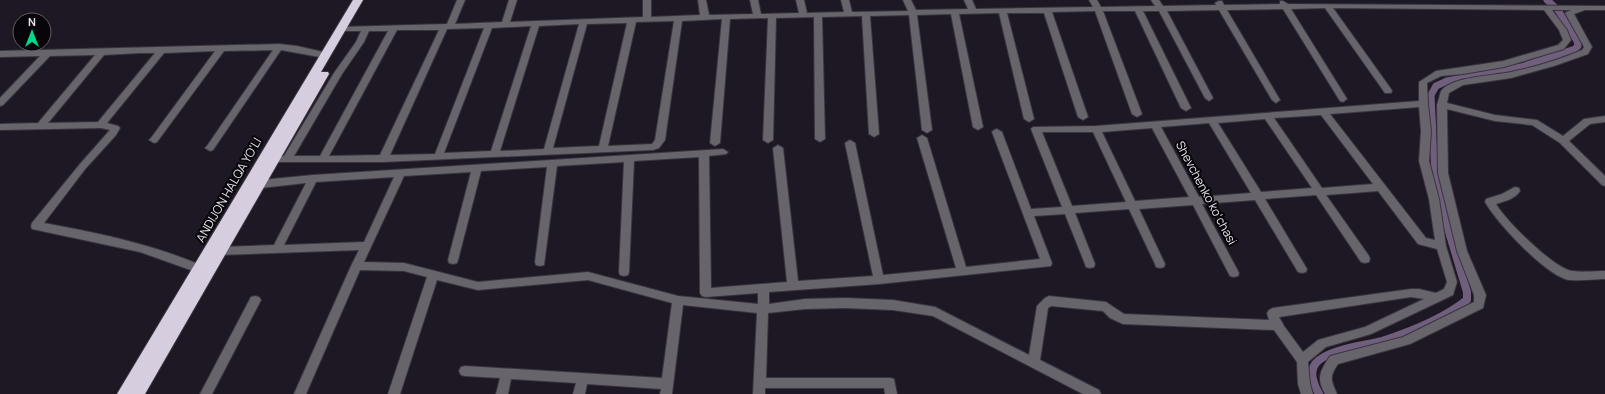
<svg xmlns="http://www.w3.org/2000/svg" width="1605" height="394" viewBox="0 0 1605 394" font-family="Manrope,sans-serif">
<style>
.lines{fill:none;stroke-linecap:round;stroke-linejoin:round}
.canal-far1{stroke:#6f5f7c;stroke-width:7}
.canal{stroke:#6f5f7c;stroke-width:8}
.minor-casing{stroke:#3a3440;stroke-width:2}
.highway-casing{stroke:#3a3440;stroke-width:2}
.minor{fill:#67646b;fill-rule:evenodd}
.highway{fill:#d6cddf;fill-rule:evenodd}
.labels{text-anchor:middle;stroke-width:4;stroke-linejoin:round;paint-order:stroke}
.street-label{font-size:12px;fill:#e9e4ed;stroke:#070509}
</style>
<rect width="100%" height="100%" fill="#1e1724"/>
<g class="lines">
<path class="canal-far1" d="M1435 177 1431 95 1436 86 1447 81 1521 67 1575 49 1578 46 1577 41 1558 10 1547 0"/>
<path class="canal" d="M1319 394C1314 385 1308 372 1316 363 1330 348 1366 346 1385 340 1413 331 1444 318 1467 300V292L1447 225 1435 176"/>
<defs>
<g id="minor">
<path d="M457 0H465L455 24 502 22 509 0H517L510 22 643 17V0H651V17L700 15 698 0H706L709 15 753 14 750 0H758L761 14 799 13 796 0H804L807 13 844 12 841 0H849L852 12 908 11 903 0H911L916 10 968 9 964 0H972L976 9 1093 7 1089 0H1097L1101 7 1155 6 1151 0H1159L1163 6 1216 5 1215 3 1219 1H1222L1224 5 1280 4V1H1283L1288 4 1605 6V10H1585L1574 14 1592 47 1588 54 1554 66 1511 78 1463 85 1449 93 1447 103 1495 115 1537 120 1563 136 1584 119 1605 116V122L1590 124 1569 141 1605 176V186L1602 185 1560 143 1532 125 1495 121 1447 109 1448 173 1467 251 1486 295 1483 308 1410 344 1338 364C1329 377 1331 380 1337 394H1325C1316 378 1320 371 1330 356L1403 337 1474 302V295L1457 251 1438 173 1437 105 1441 91C1453 76 1492 76 1511 72 1535 67 1559 60 1582 50L1584 47 1565 13 1571 10H1552L1567 30 1571 40 1564 49 1504 67 1463 74 1441 76 1427 83 1428 104 1431 131 1429 161 1439 199 1446 246 1457 282 1453 295 1371 334 1326 347 1308 362 1310 384 1313 394H1301L1298 384 1297 362 1274 330 1123 324 1110 318 1103 311 1051 306 1048 308 1040 360 1099 390 1101 394H1083L933 316 893 310 845 308 805 309 768 313 766 378H890L894 379 897 394H885L884 388H765V394H753L757 313 683 305 672 394H660L661 389 587 384 585 394H573L576 383 511 379 508 394H496L500 378 465 376 461 375 459 371 461 367 465 366 662 378 672 303 588 280 478 290 437 280 400 394H388L427 277 404 271 360 270 306 394H294L351 266 359 250 220 255 216 254 215 251 216 248 220 247 274 245 306 183 261 188 256 184 261 180 313 175 723 149 728 152 726 154 709 156 711 288 787 282 773 148 778 145 783 148 798 281 873 276 845 143 850 140 855 143 883 275 956 268 917 138 922 135 927 138 966 267 1040 259 992 132 994 130 997 129 1002 132 1031 209 1062 207 1031 129 1033 127 1096 126 1419 101V82L1436 71 1503 61 1558 45 1563 40 1559 30 1544 10 1333 8 1391 89 1392 91 1391 93H1385L1325 8 1291 9 1347 99 1343 102 1340 101 1283 9 1227 10 1280 100 1276 103 1272 100 1219 10 1167 11 1213 98 1209 101 1205 98 1159 11H1143L1191 108 1186 111 1181 108 1135 11H1103L1142 114 1137 117 1132 114 1095 11 1052 12 1088 117 1083 120 1078 117 1044 13H1007L1034 119 1029 122 1024 119 999 13 959 14 983 127 978 130 973 127 951 14 917 15 932 130 927 133 922 130 909 15 870 16 879 134 874 137 869 134 862 16 822 17 825 139 820 142 815 139 814 17 776 18 773 140 768 143 763 140 768 18 730 19 720 143 715 146 710 143 722 19 682 21 665 140 659 148 653 150 383 162H272L270 160 272 158 284 156 334 73 356 42 361 31H338L337 29 338 27 447 24ZM674 21 655 140 652 144 608 146 636 22ZM627 23 599 146 553 148 587 24ZM579 24 544 149 500 151 539 26ZM531 26 491 151 444 153 492 28ZM484 28 435 154 390 155 447 29ZM397 30H439L380 155 329 156ZM369 31H388L320 156H294L342 74 364 42ZM1419 107 1421 131 1419 161 1429 199 1435 240 1426 238 1330 114ZM1321 115 1373 184 1322 188 1274 118ZM1265 119 1312 188 1261 192 1218 123ZM1209 123 1251 193 1199 197 1161 127ZM1152 128 1189 197 1135 201 1102 132ZM1042 132H1093L1126 202 1072 206ZM699 157 700 293 702 296 706 297 758 293V304L678 296 588 272 478 282 404 263 364 262 404 176 471 172 448 260 449 263 453 264 457 263 458 260 481 171 547 167 535 262 536 265 540 266 544 265 557 166 624 162 619 272 620 275 624 276 628 275 629 272 634 161ZM394 177 364 242 284 245 316 182ZM1378 191 1418 244 1437 249 1447 282 1444 289 1436 293 1419 289H1411L1273 308 1269 310 1267 313 1269 320 1124 314 1106 302 1049 296 1045 298 1037 306 1029 355 935 307 893 300 845 298 805 299 769 304V292L879 284 1051 266 1052 263 1034 216 1065 214 1085 264 1086 267 1090 268 1094 267 1095 264 1075 213 1129 209 1155 264 1156 267 1160 268 1164 267 1165 264 1139 209 1193 205 1230 276 1234 277 1238 276 1239 273 1202 204 1255 200 1298 272 1302 273 1306 272 1307 269 1265 199 1316 195 1361 262 1365 263 1369 262 1370 259 1369 256 1326 195ZM1411 297 1424 299 1365 327 1318 340 1303 352 1284 326 1279 317Z"/>
<path d="M279 44 297 46 328 53 329 55 325 58 281 50 213 150 210 151 205 148 207 146 273 50 224 51 157 142 154 143 149 140 151 138 215 51 164 53 107 123 118 126 120 128 116 135 86 168 44 223C98 233 152 244 203 266L204 269 203 272 199 273 140 252 32 229 31 226 32 223 80 164 110 130 101 128 0 130V124L38 123 95 55 50 56 3 105 0 106V98L40 56 0 57V51ZM140 53H155L98 122 48 123 104 55Z"/>
<path d="M1515 187 1519 188 1520 191C1515 199 1505 201 1496 204 1507 222 1548 262 1568 270 1576 273 1596 271 1605 271V279C1594 279 1574 282 1565 279 1541 270 1498 224 1485 202L1486 199 1502 194Z"/>
<path d="M255 296 259 297 261 300 212 394H200L251 297Z"/>
</g>
<path id="highway" d="M353 0H363L321 72H328L329 74 145 394H117Z"/>
</defs>
<use href="#minor" class="minor-casing"/>
<use href="#highway" class="highway-casing"/>
<use href="#minor" class="minor"/>
<use href="#highway" class="highway"/>
</g>
<g class="labels">
<g class="street-label">
<text transform="translate(229 190) rotate(-60)" y="4">ANDIJON HALQA YO‘LI</text>
<text transform="translate(1206 193) rotate(62)" y="4">Shevchenko koʻchasi</text>
</g>
</g>
<g transform="translate(32 32)"><circle r="19" fill="#070509" stroke="#615e64"/>
<path d="M0-3L7 15L0 10L-7 15Z" fill="#00d98c"/>
<text y="-6" font-size="11" font-weight="bold" text-anchor="middle" fill="#e9e4ed">N</text>
</g>
</svg>
